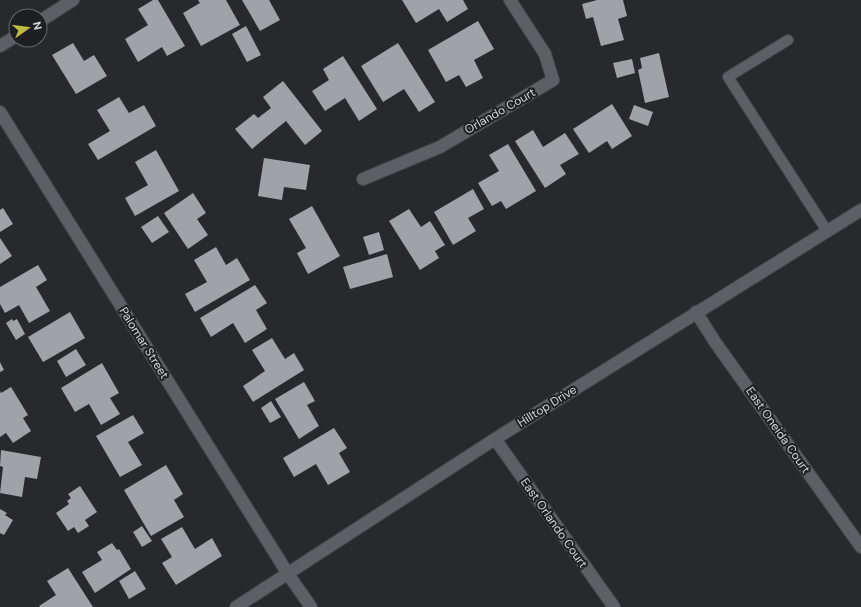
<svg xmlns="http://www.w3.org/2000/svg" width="861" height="607" viewBox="0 0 861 607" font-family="'DM Sans',sans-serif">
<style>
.building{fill:#9fa2a7}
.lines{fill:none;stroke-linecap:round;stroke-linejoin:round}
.lane-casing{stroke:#444548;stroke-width:12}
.street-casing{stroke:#444548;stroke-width:14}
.secondary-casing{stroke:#444548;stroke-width:14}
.lane{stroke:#5d5f64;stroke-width:10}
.street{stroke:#5d5f64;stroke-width:12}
.secondary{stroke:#5d5f64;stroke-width:12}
.labels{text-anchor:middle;stroke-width:4;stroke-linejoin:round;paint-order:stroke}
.street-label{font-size:12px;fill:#d7d8db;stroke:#1d1f23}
</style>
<rect width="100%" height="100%" fill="#27292d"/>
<g class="building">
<path d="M153 0H158L185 46 167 56 162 47 138 62 125 39 148 25 138 9Z"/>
<path d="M198 0H226L240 25 201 46 183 13 200 3Z"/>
<path d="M242 0H269L280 20 260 31Z"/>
<path d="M402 0H463L468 9 447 22 439 9 416 23Z"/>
<path d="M597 0H623L627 16 618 19 624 40 601 46 593 17 586 19 582 4Z"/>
<path d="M478 21 494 49 474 60 483 78 466 87 459 75 446 82 428 50Z"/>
<path d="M246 26 261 55 247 62 232 34Z"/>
<path d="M73 43 84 61 94 55 107 76 76 94 52 55Z"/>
<path d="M398 43 435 102 419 112 404 89 383 102 361 66Z"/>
<path d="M659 53 669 97 645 103 638 70 642 68 640 58Z"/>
<path d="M343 56 377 109 359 121 345 98 325 111 312 91 329 80 323 69Z"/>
<path d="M632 59 635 73 617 78 613 63Z"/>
<path d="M283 81 322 131 305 145 286 121 252 149 235 129 254 114 258 118 271 108 263 97Z"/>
<path d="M119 97 129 113 144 105 156 126 98 160 88 144 110 131 97 110Z"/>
<path d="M612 104 632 136 612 149 607 141 589 153 573 129Z"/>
<path d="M634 105 653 112 648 126 629 119Z"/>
<path d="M533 130 543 147 565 133 579 154 560 165 566 174 545 188 515 141Z"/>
<path d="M508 144 536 191 506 209 501 201 492 206 478 183 499 171 489 155Z"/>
<path d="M156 150 179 191 135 216 125 198 148 185 135 162Z"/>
<path d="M264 158 310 165 306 190 284 187 282 200 258 196Z"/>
<path d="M473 189 484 209 468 218 476 231 453 245 434 212Z"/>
<path d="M193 193 206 213 197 219 208 235 188 249 164 213Z"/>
<path d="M312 206 340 256 308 274 297 253 306 248 289 219Z"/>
<path d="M3 208 13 224 0 232V210Z"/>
<path d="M409 209 421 227 430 221 445 245 435 251 439 258 420 270 389 221Z"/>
<path d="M158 216 169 232 152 243 141 227Z"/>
<path d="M379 232 384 250 369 255 363 237Z"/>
<path d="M0 238 12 256 0 264Z"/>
<path d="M216 247 226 265 237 258 250 280 195 312 185 294 207 282 194 260Z"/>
<path d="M387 254 393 277 350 289 343 267Z"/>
<path d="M38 265 47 280 36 287 50 311 29 323 19 305 5 313 0 304V287Z"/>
<path d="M255 285 267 303 256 310 267 329 245 343 233 323 211 337 200 318Z"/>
<path d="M70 312 85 338 43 362 28 337Z"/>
<path d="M12 319 13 321 17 319 25 334 16 340 6 323Z"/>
<path d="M272 338 285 359 294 353 304 370 253 402 243 386 265 371 252 350Z"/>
<path d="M76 349 86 365 66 377 57 361Z"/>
<path d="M0 362 4 370 0 372Z"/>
<path d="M102 363 119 393 110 398 120 414 101 425 89 404 75 412 61 388Z"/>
<path d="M304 382 315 401 307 405 319 426 299 439 275 399Z"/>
<path d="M11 387 28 415 23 418 31 431 13 443 6 433 0 437V391L1 393Z"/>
<path d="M271 401 281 417 270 423 261 408Z"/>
<path d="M133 415 144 433 128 442 142 465 120 477 96 436Z"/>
<path d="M334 428 347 448 339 453 350 472 328 485 316 464 294 477 283 458Z"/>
<path d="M1 450 41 457 37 479 25 477 22 497 0 493 3 467 0 466Z"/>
<path d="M166 465 183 494 174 500 184 517 151 536 124 490Z"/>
<path d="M80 486 97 512 85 520 89 526 78 533 74 527 68 531 56 513 69 504 67 501 71 498 68 494Z"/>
<path d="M0 509 7 513 5 515 13 520 4 535 0 533Z"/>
<path d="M142 526 152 541 142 547 133 532Z"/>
<path d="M182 527 195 549 212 538 222 556 176 585 162 563 172 557 161 539Z"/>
<path d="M112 543 117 550 119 549 131 569 95 593 82 572 102 560 97 552Z"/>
<path d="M68 568 93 607H40L39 606 56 595 47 581Z"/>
<path d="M135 571 146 589 129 599 119 581Z"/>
</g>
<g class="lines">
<defs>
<path id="lane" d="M788 40 728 77 827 231"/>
<g id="street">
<path d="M40 21 73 0"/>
<path d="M0 46 16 36"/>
<path d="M363 179 440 147 553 80 545 54 510 0"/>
<path d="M696 312 715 342 861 547"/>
<path d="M495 439 614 607"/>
</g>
<g id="secondary">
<path d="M0 112 288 574 311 607"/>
<path d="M236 607 495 439 861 210"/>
</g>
</defs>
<use href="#lane" class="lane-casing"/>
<use href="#street" class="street-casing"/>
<use href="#secondary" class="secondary-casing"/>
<use href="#lane" class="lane"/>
<use href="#street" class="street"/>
<use href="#secondary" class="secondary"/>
</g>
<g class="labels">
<g class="street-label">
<text transform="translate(500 111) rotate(-30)" y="4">Orlando Court</text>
<text transform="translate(144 343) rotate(58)" y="4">Palomar Street</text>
<text transform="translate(547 406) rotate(-32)" y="4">Hilltop Drive</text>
<text transform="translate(778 430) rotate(55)" y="4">East Oneida Court</text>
<text transform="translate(554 523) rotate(55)" y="4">East Orlando Court</text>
</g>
</g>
<g transform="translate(28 28) rotate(76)"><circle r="19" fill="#1d1f23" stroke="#67696d"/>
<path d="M0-3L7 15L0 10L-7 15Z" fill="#c1bd40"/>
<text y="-6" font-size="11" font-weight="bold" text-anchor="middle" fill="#d7d8db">N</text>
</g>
</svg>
